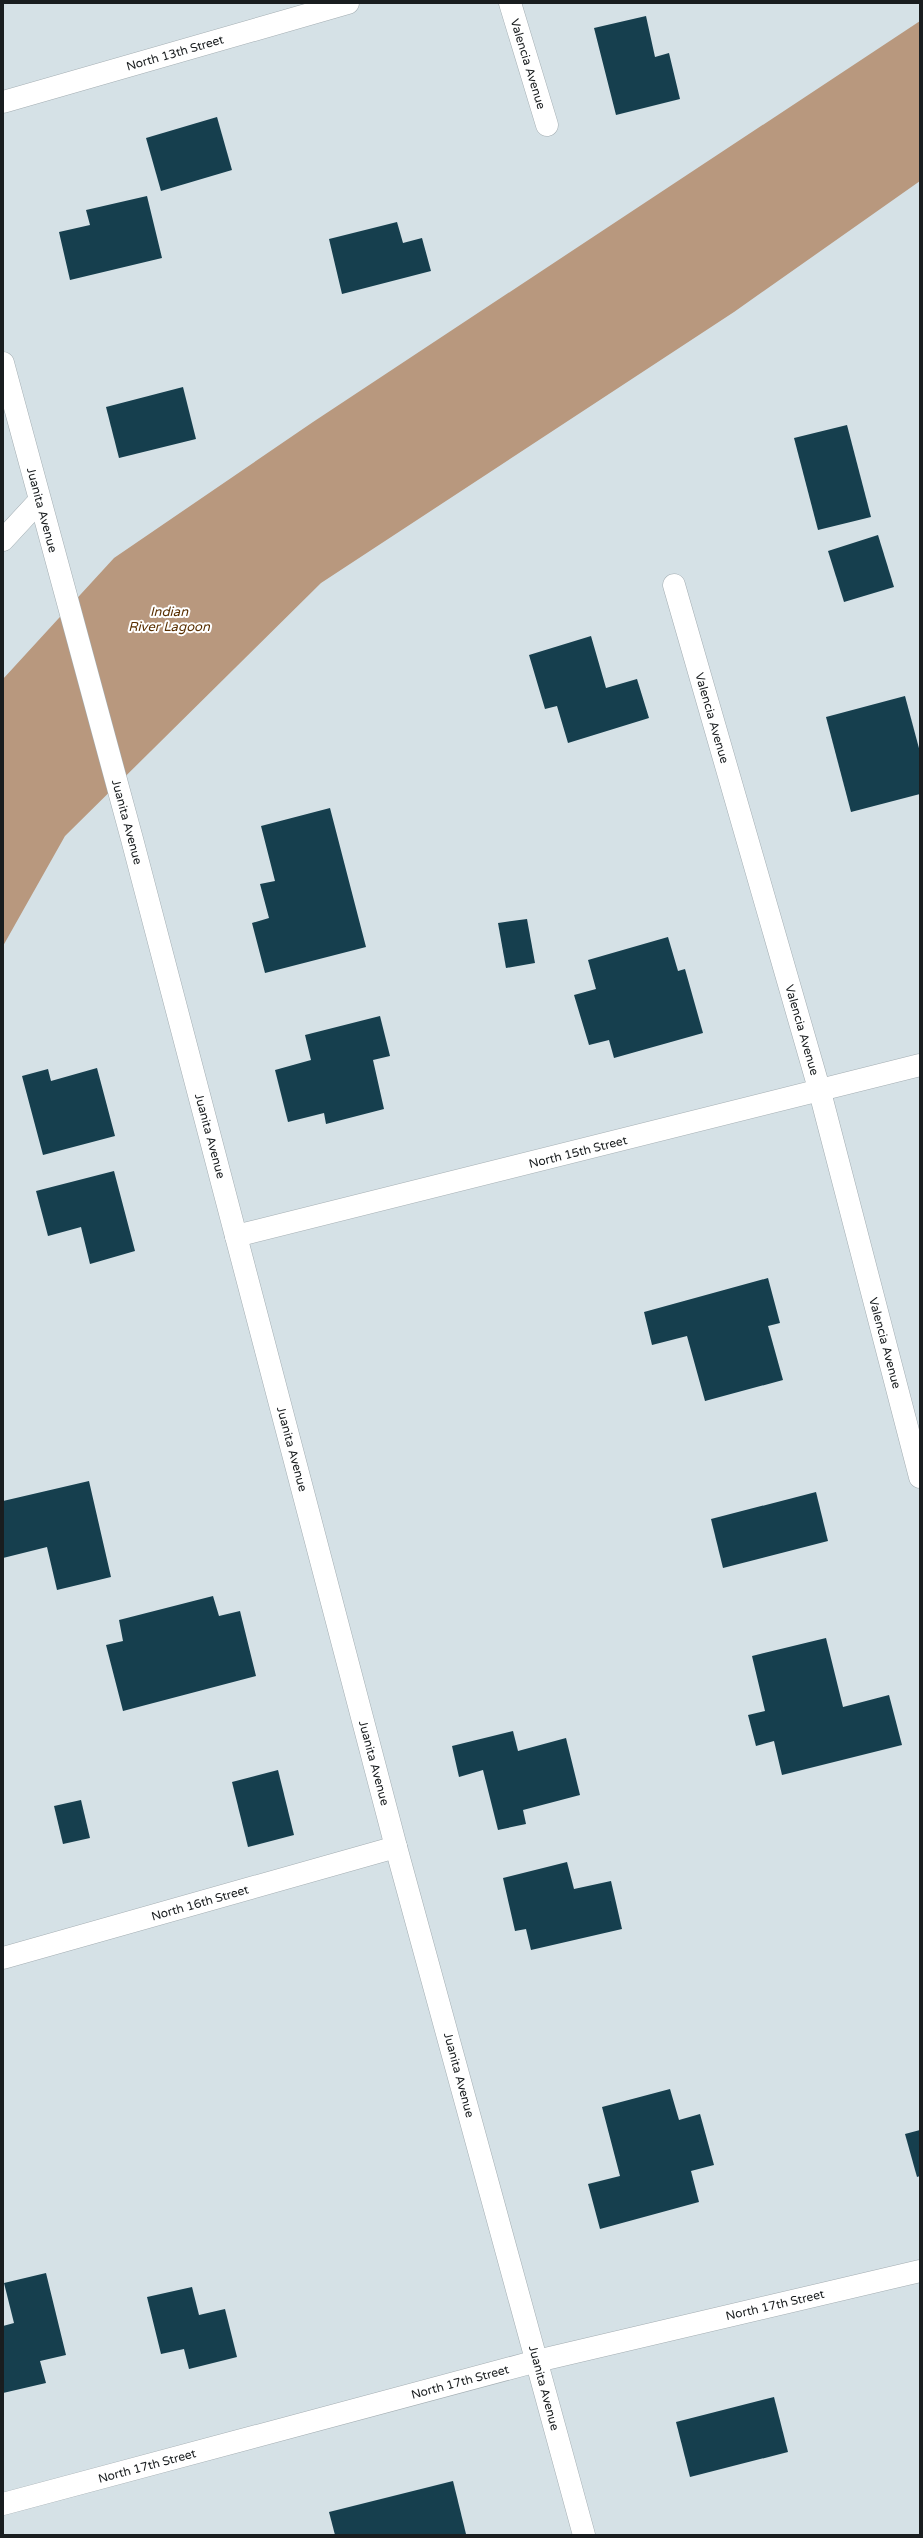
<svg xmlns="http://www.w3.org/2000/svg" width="923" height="2538" viewBox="0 0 923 2538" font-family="'Varela Round',sans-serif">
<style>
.water{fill:#b8987e}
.building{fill:#163f4e}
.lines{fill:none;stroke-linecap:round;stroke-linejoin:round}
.minor-casing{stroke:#a3adb2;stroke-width:23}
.tertiary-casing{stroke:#a3adb2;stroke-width:23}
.minor{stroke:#fff;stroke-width:22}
.tertiary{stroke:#fff;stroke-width:22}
.labels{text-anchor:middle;stroke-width:4;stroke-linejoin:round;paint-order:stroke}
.street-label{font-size:12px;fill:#191d1f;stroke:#fff}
.water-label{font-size:13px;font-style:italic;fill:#592f00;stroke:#fff}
</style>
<rect width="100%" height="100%" fill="#d5e1e6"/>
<path class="water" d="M920 21V181L734 312 321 583 65 836 3 946V679L114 558 313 422Z"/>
<g class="building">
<path d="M646 16 655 57 669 53 680 99 616 115 594 28Z"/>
<path d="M217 117 232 170 161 191 146 138Z"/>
<path d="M147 196 162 258 70 280 59 232 90 225 86 210Z"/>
<path d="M397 222 403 243 422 238 431 271 342 294 329 239Z"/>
<path d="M183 387 196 439 119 458 106 407Z"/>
<path d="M847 425 871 517 818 530 794 438Z"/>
<path d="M878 535 894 587 844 602 828 551Z"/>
<path d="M591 636 606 688 637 679 649 718 568 743 557 706 545 709 529 655Z"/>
<path d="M905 696 920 752V794L851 812 826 717Z"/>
<path d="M330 808 366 947 265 973 252 923 269 918 260 884 275 881 261 826Z"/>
<path d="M527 919 535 963 506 968 498 923Z"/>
<path d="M668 937 678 971 685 969 703 1033 614 1058 609 1040 589 1045 574 995 596 989 588 960Z"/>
<path d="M380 1016 390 1056 373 1060 384 1109 326 1124 324 1113 288 1122 275 1070 311 1060 305 1035Z"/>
<path d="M97 1068 115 1136 43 1155 22 1076 48 1069 51 1081Z"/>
<path d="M114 1171 135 1251 90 1264 81 1227 48 1236 36 1191Z"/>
<path d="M768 1278 780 1323 768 1326 783 1380 705 1401 687 1336 652 1345 644 1312Z"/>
<path d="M89 1481 111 1577 57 1590 47 1547 3 1558V1501Z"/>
<path d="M816 1492 828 1541 723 1568 711 1519Z"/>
<path d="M213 1596 219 1616 240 1611 256 1676 123 1711 106 1645 123 1641 119 1620Z"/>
<path d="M826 1638 843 1707 889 1695 902 1745 782 1775 774 1741 756 1746 748 1715 765 1711 752 1656Z"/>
<path d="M513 1731 518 1751 566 1738 580 1795 523 1810 526 1824 498 1830 483 1770 459 1777 452 1746Z"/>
<path d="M278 1770 294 1835 248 1847 232 1782Z"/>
<path d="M81 1800 90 1838 63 1844 54 1806Z"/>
<path d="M567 1862 574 1889 611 1881 622 1929 531 1950 526 1929 515 1931 503 1878Z"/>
<path d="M670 2089 679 2120 700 2114 714 2165 691 2171 699 2202 600 2229 588 2184 620 2176 602 2107Z"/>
<path d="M920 2130V2176L917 2177 905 2134Z"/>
<path d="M46 2273 66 2355 40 2361 46 2383 3 2393V2326L14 2323 4 2283Z"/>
<path d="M192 2287 199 2315 225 2309 237 2357 189 2369 184 2349 161 2354 147 2297Z"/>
<path d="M774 2397 788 2452 690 2477 676 2422Z"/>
<path d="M453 2481 466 2534 335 2535 329 2512Z"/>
</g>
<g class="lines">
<defs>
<g id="minor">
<path d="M510 3 547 125"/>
<path d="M3 102 348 3"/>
<path d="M3 540 39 501"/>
<path d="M674 585 820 1092 920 1477"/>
<path d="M236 1236 920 1065"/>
<path d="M3 1958 396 1847"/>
<path d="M3 2504 537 2361 920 2271"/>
</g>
<path id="tertiary" d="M3 363 132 839 396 1847 584 2535"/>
</defs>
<use href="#minor" class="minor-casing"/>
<use href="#tertiary" class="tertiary-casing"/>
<use href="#minor" class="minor"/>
<use href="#tertiary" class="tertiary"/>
</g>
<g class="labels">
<g class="street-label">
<text transform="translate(175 53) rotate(-16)" y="4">North 13th Street</text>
<text transform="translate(528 64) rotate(73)" y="4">Valencia Avenue</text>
<text transform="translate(42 510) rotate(75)" y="4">Juanita Avenue</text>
<text transform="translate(712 718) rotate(74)" y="4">Valencia Avenue</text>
<text transform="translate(127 822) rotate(75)" y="4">Juanita Avenue</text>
<text transform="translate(802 1030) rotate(74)" y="4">Valencia Avenue</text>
<text transform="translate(210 1136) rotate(75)" y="4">Juanita Avenue</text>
<text transform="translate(578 1152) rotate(-14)" y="4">North 15th Street</text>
<text transform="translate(885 1343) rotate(75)" y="4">Valencia Avenue</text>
<text transform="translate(292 1449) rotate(75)" y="4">Juanita Avenue</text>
<text transform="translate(374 1763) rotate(75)" y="4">Juanita Avenue</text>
<text transform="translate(200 1903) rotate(-16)" y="4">North 16th Street</text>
<text transform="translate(459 2075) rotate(75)" y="4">Juanita Avenue</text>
<text transform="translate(775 2305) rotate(-13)" y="4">North 17th Street</text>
<text transform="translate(460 2382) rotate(-15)" y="4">North 17th Street</text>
<text transform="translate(544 2388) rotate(75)" y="4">Juanita Avenue</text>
<text transform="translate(147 2466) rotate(-15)" y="4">North 17th Street</text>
</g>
<g class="water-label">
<text x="169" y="616">Indian<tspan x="169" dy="15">River Lagoon</tspan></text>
</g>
</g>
<rect width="923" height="2538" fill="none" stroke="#191d1f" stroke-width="8"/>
</svg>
